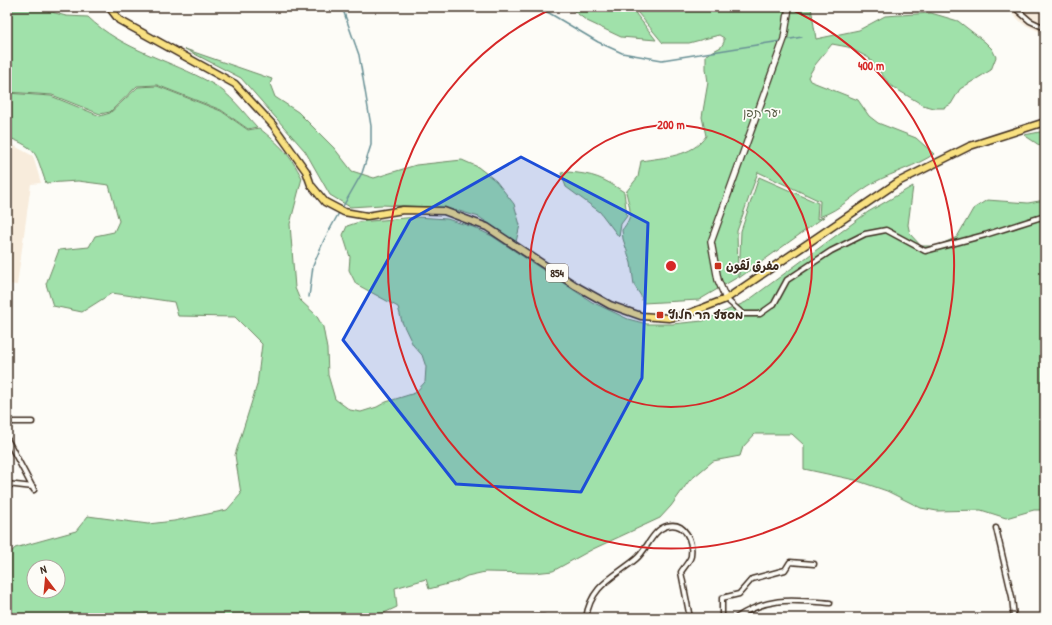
<svg xmlns="http://www.w3.org/2000/svg" width="1052" height="625" viewBox="0 0 1052 625" font-family="'Patrick Hand','Playpen Sans Arabic','Playpen Sans Hebrew',sans-serif">
<style>
.built{fill:#f8ecdc}
.green{fill:#a0e1aa;stroke:#6e8664;fill-rule:evenodd}
.lines{fill:none;stroke-linecap:round;stroke-linejoin:round}
.stream{stroke:#689095;stroke-width:1.5}
.minor-casing{stroke:#3b2a1e;stroke-width:7}
.tertiary-casing{stroke:#3b2a1e;stroke-width:8}
.secondary-casing{stroke:#3b2a1e;stroke-width:8}
.primary-casing{stroke:#3b2a1e;stroke-width:9}
.minor{stroke:#fdfcf7;stroke-width:4}
.tertiary{stroke:#fdfcf7;stroke-width:5}
.secondary{stroke:#fdfcf7;stroke-width:5.5}
.primary{stroke:#f9e181;stroke-width:6}
.marked{fill:#1d4ed8;fill-opacity:0.2;stroke:#1d4ed8;stroke-width:3;stroke-linejoin:round}
.ring{fill:none;stroke:#d62828;stroke-width:2}
.poi-dot{fill:#c8321e;stroke:#fdfcf7;stroke-width:1.5}
.labels{text-anchor:middle;stroke-width:3.5;stroke-linejoin:round;paint-order:stroke}
.shield{fill:#fdfcf7;stroke:#75695f;stroke-width:1}
.shield-label{font-size:11px;font-weight:bold;fill:#3b2a1e}
.park-label{font-size:12px;fill:#545841;stroke:#fdfcf7}
.poi-label{font-size:12px;font-weight:bold;fill:#3b2a1e;stroke:#fdfcf7;text-anchor:start}
.centre{fill:#d62828;stroke:#fdfcf7;stroke-width:2}
.ring-label{font-size:12px;text-anchor:middle;font-weight:bold;fill:#d62828;stroke:#fdfcf7;stroke-width:3.5;stroke-linejoin:round;paint-order:stroke}
</style>
<rect width="100%" height="100%" fill="#fdfcf7"/>
<filter id="ink" filterUnits="userSpaceOnUse"><feTurbulence type="fractalNoise" baseFrequency=".025" numOctaves="2"/><feDisplacementMap in="SourceGraphic" scale="8" xChannelSelector="R" yChannelSelector="G"/><feConvolveMatrix kernelMatrix="1 2 1 2 8 2 1 2 1" color-interpolation-filters="sRGB"/></filter>
<g filter="url(#ink)">
<g class="built">
<path d="M1006 7H1045V34L1023 24Z"/>
<path d="M7 142 33 156 41 183 31 184 17 285 7 284Z"/>
</g>
<g class="green">
<path d="M7 7H34L66 16 88 17C122 50 170 60 211 83 230 93 243 112 257 127L248 129 221 110 157 85 137 86 110 112 100 114 52 95 7 92Z"/>
<path d="M569 7H634L636 14 656 40 621 37 587 21Z"/>
<path d="M636 7H811L816 39 859 30 885 16 931 13 958 21 985 42 992 49 996 57 991 70 960 89 951 104 944 108H934L923 105 891 86 869 58 848 47 832 44 815 65 808 77 810 81 858 100 869 116 878 123 916 138 934 154C916 166 894 172 875 182 856 192 841 210 819 217L820 201 758 172 737 231 738 277 699 300 643 303 641 296 634 285 631 263 623 239 622 230C634 215 630 210 626 192L638 177 641 161C664 157 692 157 706 136L702 117 708 82 706 69V55L721 47 724 42V38L719 35 689 43H663L638 13Z"/>
<path d="M185 49 272 79 270 84 275 97 298 112 334 148 352 171 374 178 416 165 462 160 478 167 496 181 514 204 520 225 516 242 479 217 459 211 428 207 382 205 350 207 330 195 305 151 241 78Z"/>
<path d="M157 86 221 111 248 130 259 128C281 146 289 153 302 178L290 224 295 288 300 300 316 315 323 327 327 349 328 375 335 399 350 410 361 412 377 407 386 402 415 393 425 382 426 367 422 355 413 345 402 322 398 307 356 284 349 270 350 257 343 235 347 226 359 222 417 217 447 219 473 227 492 236 592 302 628 319 647 324H672L703 321 746 302 868 212 913 186 908 225 910 234 921 246H937L957 237 973 209 987 200 1028 203 1045 200V510H1034L1006 518 981 510 937 511 921 508 887 491 855 480 804 469V445L792 434H755L743 447 740 456 713 461 689 481 671 506 660 518 593 549 553 571 534 573 485 572 467 576 455 582 429 589 426 579 395 588 397 607 384 613 360 618H42L18 616 7 618V557L15 548 76 531 88 516 148 524 174 521 227 510 241 494 235 455 257 385 262 344 235 317 178 316 174 302 112 293 82 312 53 306 46 284 59 250 89 247 95 236 114 232 119 221 109 185 78 181 46 183C35 153 39 149 7 137V93L51 96 100 116 110 113 138 87ZM34 567H58V591H34Z"/>
<path d="M1045 131V149L1024 135Z"/>
<path d="M568 172C594 174 603 178 624 192L627 216 621 224 619 237 600 212 566 187 561 173Z"/>
<path d="M759 177 818 203 817 219 824 217 739 278 741 231Z"/>
</g>
<g class="lines">
<g class="stream">
<path d="M539 7 598 42 622 53 662 60 781 41"/>
<path d="M785 40 802 37"/>
<path d="M342 208 362 173 371 145V126L359 55 342 7"/>
<path d="M309 297 313 266 324 240 340 211"/>
</g>
<defs>
<g id="minor">
<path d="M1014 7 1030 21 1045 28"/>
<path d="M726 299 743 314H760L774 304 787 280 831 251 865 234 886 230 925 251 985 235 1045 216"/>
<path d="M7 422H32"/>
<path d="M7 439 34 490"/>
<path d="M7 484 33 487"/>
<path d="M996 528 1012 597 1014 618"/>
<path d="M586 618C591 585 613 578 636 559 647 550 652 530 667 526 685 521 693 541 691 556 690 561 684 567 681 572L690 618"/>
<path d="M722 618V598L739 594 752 579 785 570 790 562 814 564"/>
<path d="M736 618C768 596 793 600 830 603"/>
</g>
<path id="tertiary" d="M535 618H543"/>
<path id="secondary" d="M726 299 718 280 711 242 784 39 789 7"/>
<path id="primary" d="M109 7 119 20 235 84 273 125 306 171 311 185 325 202 344 212 367 216 403 210 444 211 487 227 576 286 610 305 641 316 669 318 685 315 726 299 898 182 970 146 1045 122"/>
</defs>
<use href="#minor" class="minor-casing"/>
<use href="#tertiary" class="tertiary-casing"/>
<use href="#secondary" class="secondary-casing"/>
<use href="#primary" class="primary-casing"/>
<use href="#minor" class="minor"/>
<use href="#tertiary" class="tertiary"/>
<use href="#secondary" class="secondary"/>
<use href="#primary" class="primary"/>
</g>
</g>
<path class="marked" d="M521 157 648 223 642 378 581 492 456 484 343 340 410 220Z"/>
<g class="ring">
<circle cx="671" cy="266" r="141"/>
<path d="M786 7A283 283 0 1 1 556 7"/>
</g>
<g class="poi-dot">
<rect x="714" y="262" width="8" height="8" rx="2"/>
<rect x="656" y="311" width="8" height="8" rx="2"/>
</g>
<g class="labels">
<rect class="shield" x="546" y="264" width="22" height="18" rx="3"/>
<g class="shield-label">
<text x="557" y="277">854</text>
</g>
<g class="park-label">
<text x="762" y="117">יער תפן</text>
</g>
<g class="poi-label">
<text x="726" y="270">مفرق لَڤون</text>
<text x="668" y="319">מסעף הר חלוץ</text>
</g>
</g>
<circle cx="671" cy="266" r="6" class="centre"/>
<g class="ring-label">
<text x="871" y="70">400 m</text>
<text x="671" y="129">200 m</text>
</g>
<rect width="1052" height="625" fill="none" stroke="#fdfcf7" stroke-width="24"/>
<rect x="12" y="12" width="1028" height="601" fill="none" stroke="#3b2a1e" stroke-width="1.5" filter="url(#ink)"/>
<g transform="translate(46 579) rotate(344)"><circle r="19" fill="#fdfcf7" stroke="#afa8a0"/>
<path d="M0-3L7 15L0 10L-7 15Z" fill="#c8321e"/>
<text y="-6" font-size="11" font-weight="bold" text-anchor="middle" fill="#3b2a1e">N</text>
</g>
</svg>
